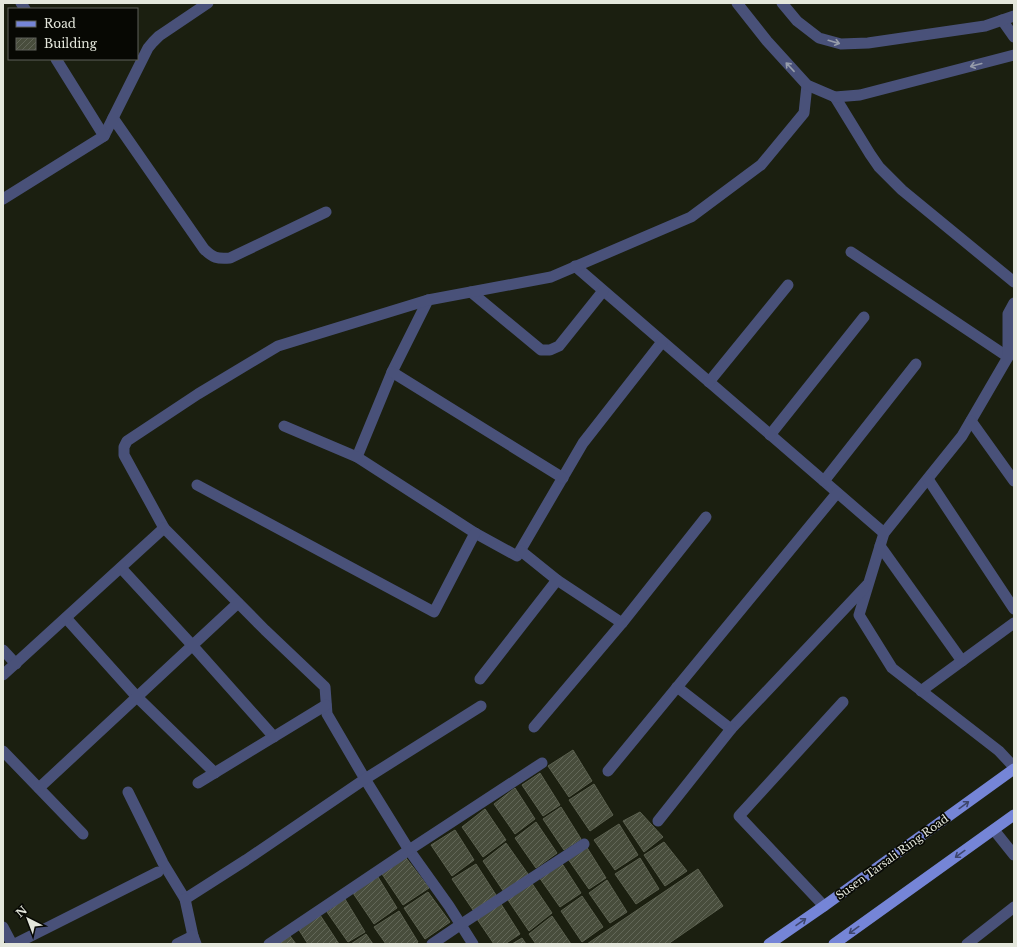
<svg xmlns="http://www.w3.org/2000/svg" width="1017" height="947" viewBox="0 0 1017 947" font-family="'Libre Baskerville',serif">
<style>
.building{fill:url(#building-hatch);stroke:#5b604f}
.lines{fill:none;stroke-linecap:round;stroke-linejoin:round}
.service{stroke:#495179;stroke-width:11}
.minor{stroke:#495179;stroke-width:11}
.tertiary{stroke:#495179;stroke-width:11}
.primary{stroke:#7585d7;stroke-width:11}
.oneway{stroke:#969caa}
.oneway2{stroke:#3e466d}
.labels{text-anchor:middle;stroke-width:3.5;stroke-linejoin:round;paint-order:stroke}
.street-label{font-size:11px;fill:#e4e7dc;stroke:#070803}
</style>
<defs>
<pattern id="building-hatch" width="6" height="6" patternUnits="userSpaceOnUse"><rect width="6" height="6" fill="#484d3c"/><path d="M-1 1l2-2M0 6l6-6M5 7l2-2" fill="none" stroke="#626758"/></pattern>
</defs>
<rect width="100%" height="100%" fill="#1b1f10"/>
<g class="building">
<path d="M573 750 592 781 569 797 548 766Z"/>
<path d="M540 773 560 805 543 816 522 785Z"/>
<path d="M594 784 613 815 590 831 569 800Z"/>
<path d="M515 788 535 819 515 834 494 804Z"/>
<path d="M561 807 581 839 564 850 543 819Z"/>
<path d="M485 809 506 840 483 857 462 827Z"/>
<path d="M640 812 663 837 644 852 623 821Z"/>
<path d="M536 822 557 853 536 868 515 838Z"/>
<path d="M619 824 638 855 615 870 594 840Z"/>
<path d="M455 830 474 860 452 876 431 845Z"/>
<path d="M664 842 687 871 665 886 644 855Z"/>
<path d="M506 843 528 874 504 892 483 861Z"/>
<path d="M586 846 606 878 589 889 568 859Z"/>
<path d="M406 858 429 888 403 905 382 874Z"/>
<path d="M640 858 659 889 636 904 615 874Z"/>
<path d="M561 862 581 893 560 907 539 877Z"/>
<path d="M476 864 496 895 473 910 452 879Z"/>
<path d="M698 869 723 906 668 944H587Z"/>
<path d="M378 877 397 908 374 924 353 893Z"/>
<path d="M607 880 627 912 610 923 589 893Z"/>
<path d="M531 882 552 913 529 931 508 900Z"/>
<path d="M428 892 450 922 425 939 404 908Z"/>
<path d="M582 896 603 927 582 942 561 911Z"/>
<path d="M345 899 365 932 348 942 327 912Z"/>
<path d="M501 904 520 934 505 944H494L477 919Z"/>
<path d="M399 911 418 942 415 944H386L374 927Z"/>
<path d="M320 915 339 944H308L299 930Z"/>
<path d="M552 916 571 944H536L529 934Z"/>
<path d="M366 934 373 944H351Z"/>
<path d="M290 936 296 944H279Z"/>
<path d="M522 938 526 944H512Z"/>
</g>
<g class="lines">
<g class="service">
<path d="M21 3 25 9"/>
<path d="M113 118 204 249C213 258 217 259 230 258L326 212"/>
<path d="M104 136 148 48 153 42 159 36 208 3"/>
<path d="M3 199 104 136 56 59"/>
</g>
<g class="minor">
<path d="M1002 20 1014 37"/>
<path d="M835 97 870 154 879 167 902 190 1014 282"/>
<path d="M851 252 1008 357"/>
<path d="M575 266 884 533"/>
<path d="M471 292 541 350H550L559 346 603 291"/>
<path d="M428 300 392 372 357 457 475 533 517 556 583 443 662 342"/>
<path d="M1014 303 1008 314V357L962 436 884 533 859 615 892 668 999 751 1014 767"/>
<path d="M392 372 563 478"/>
<path d="M709 382 788 285"/>
<path d="M971 421 1014 481"/>
<path d="M284 426 357 457"/>
<path d="M770 435 864 317"/>
<path d="M928 479 1014 609"/>
<path d="M824 481 916 364"/>
<path d="M197 485 434 612 475 533"/>
<path d="M164 528 124 455V447L127 441 198 394 278 346 428 300 551 277 691 217 761 165 804 113 807 85"/>
<path d="M880 546 962 661"/>
<path d="M121 568 192 645 274 737"/>
<path d="M557 580 622 623 706 517"/>
<path d="M66 618 137 697 215 773"/>
<path d="M3 650 16 664"/>
<path d="M3 675 164 528 265 630 325 687 327 714 365 779 409 850 449 906 473 944"/>
<path d="M480 679 557 580 521 551"/>
<path d="M677 687 731 729 867 585"/>
<path d="M921 691 1014 623"/>
<path d="M534 727 622 623"/>
<path d="M3 751 83 834"/>
<path d="M608 771 837 493"/>
<path d="M198 783 326 705"/>
<path d="M39 788 238 603"/>
<path d="M128 792 163 863 185 899 246 860 365 779 481 706"/>
<path d="M658 821 731 729"/>
<path d="M994 830 1014 855"/>
<path d="M185 899 193 936 196 944"/>
<path d="M824 906 739 816 843 702"/>
<path d="M3 927 12 944"/>
<path d="M15 944 158 872"/>
<path d="M177 944 193 936"/>
<path d="M269 944 409 850 542 763"/>
<path d="M432 944 460 925 584 844"/>
<path d="M967 944 1014 907"/>
</g>
<g class="tertiary">
<path d="M737 3 767 41 807 85 835 97 860 95 1014 55"/>
<path d="M782 3 797 21 819 38 841 44 868 43 985 26 1014 16"/>
</g>
<g class="primary">
<path d="M769 944 824 906 1014 769"/>
<path d="M834 944 1014 815"/>
</g>
</g>
<defs><path id="oneway-shaft" d="M-6 0H5M1.5-3L5.5 0L1.5 3" fill="none" stroke-width="1.6" stroke-linecap="round" stroke-linejoin="round"/></defs>
<g class="oneway">
<use href="#oneway-shaft" transform="translate(834 42) rotate(16)"/>
<use href="#oneway-shaft" transform="translate(976 65) rotate(165)"/>
<use href="#oneway-shaft" transform="translate(790 67) rotate(-133)"/>
</g>
<g class="oneway2">
<use href="#oneway-shaft" transform="translate(964 805) rotate(-36)"/>
<use href="#oneway-shaft" transform="translate(960 854) rotate(144)"/>
<use href="#oneway-shaft" transform="translate(801 922) rotate(-35)"/>
<use href="#oneway-shaft" transform="translate(854 930) rotate(144)"/>
</g>
<g class="labels">
<g class="street-label">
<text transform="translate(892 857) rotate(-36)" y="4">Susen Tarsali Ring Road</text>
</g>
</g>
<rect width="1017" height="947" fill="none" stroke="#e4e7dc" stroke-width="8"/>
<rect x="8" y="8" width="130" height="52" fill="#070803" stroke="#5f615a"/>
<rect x="16" y="21" width="20" height="6" fill="#7585d7" stroke="#5f615a"/>
<text x="44" y="28" font-size="12" fill="#e4e7dc">Road</text>
<rect x="16" y="38" width="20" height="12" fill="url(#building-hatch)" stroke="#5f615a"/>
<text x="44" y="48" font-size="12" fill="#e4e7dc">Building</text>
<g transform="translate(28 919) rotate(318)" stroke="#070803" stroke-width="3" paint-order="stroke">
<path d="M0-3L7 15L0 10L-7 15Z" fill="#e4e7dc"/>
<text y="-6" font-size="11" font-weight="bold" text-anchor="middle" fill="#e4e7dc">N</text>
</g>
</svg>
